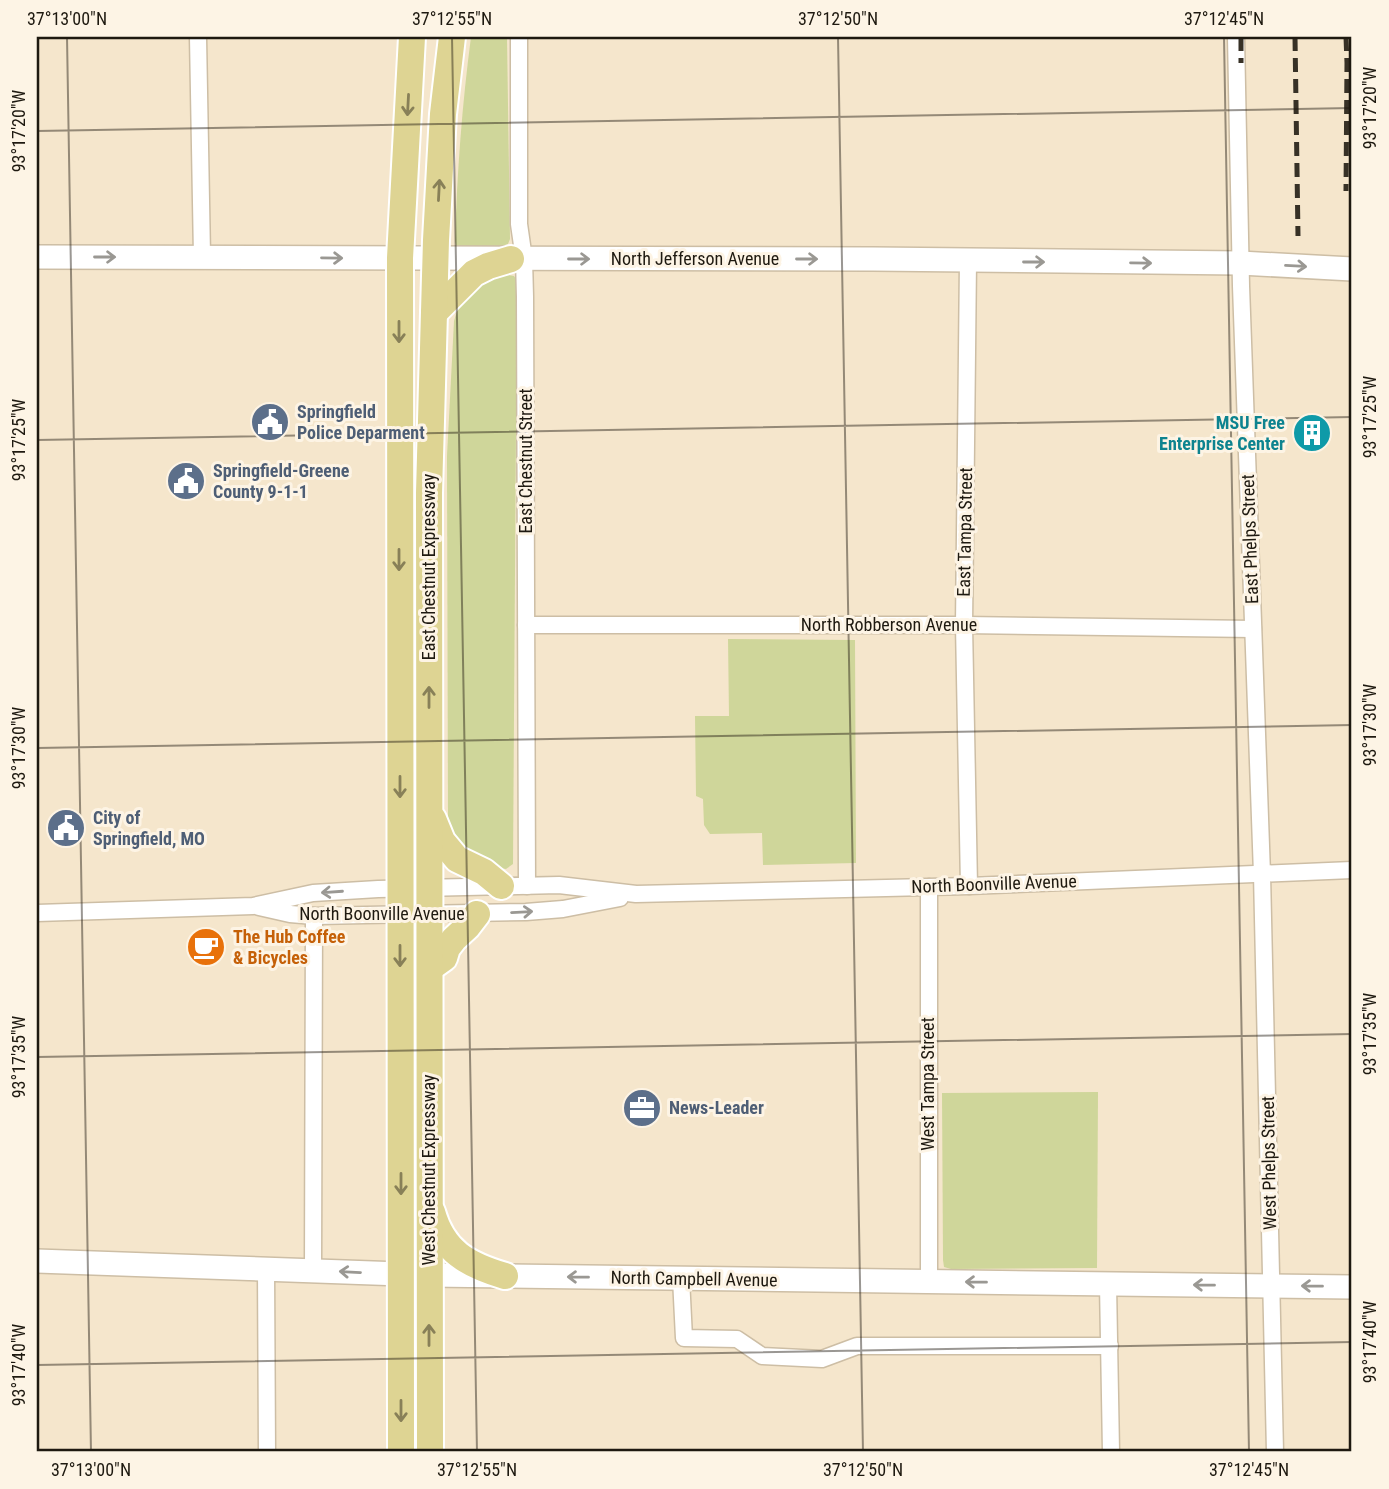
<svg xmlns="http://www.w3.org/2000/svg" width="1389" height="1489" viewBox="0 0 1389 1489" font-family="'Roboto Condensed',sans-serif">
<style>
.grass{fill:#cfd69a}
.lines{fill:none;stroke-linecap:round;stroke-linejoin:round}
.minor-casing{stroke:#cdbea5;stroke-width:19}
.secondary-casing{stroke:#cdbea5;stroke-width:26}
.primary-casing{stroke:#fff;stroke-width:30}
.minor{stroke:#fff;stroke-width:16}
.secondary{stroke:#fff;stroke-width:23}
.primary{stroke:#ded493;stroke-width:26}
.rail{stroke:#373126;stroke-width:5;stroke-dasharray:14 7;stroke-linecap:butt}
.oneway{stroke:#888058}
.oneway2{stroke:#9a9893}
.ticks{fill:none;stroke:#1e1910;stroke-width:2;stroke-opacity:0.45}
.labels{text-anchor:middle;stroke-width:6;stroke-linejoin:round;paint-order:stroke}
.street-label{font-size:18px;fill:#1e1910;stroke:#fdf4e5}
.service-label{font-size:18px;font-weight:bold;fill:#4e5e75;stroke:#fdf4e5;text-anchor:start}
.culture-label{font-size:18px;font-weight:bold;fill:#0d838f;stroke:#fdf4e5;text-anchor:end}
.food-label{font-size:18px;font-weight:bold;fill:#c56008;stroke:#fdf4e5;text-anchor:start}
.neatline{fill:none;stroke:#1e1910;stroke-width:2.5}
.ticks-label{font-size:18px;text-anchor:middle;fill:#1e1910}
</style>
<rect width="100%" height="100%" fill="#f5e6cc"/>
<g class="grass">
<path d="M471 37H507L510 239 508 244 498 247H459L456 246 455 241C457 173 462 105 471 37Z"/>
<path d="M508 275 514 276 517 281 513 864 506 869 498 868 467 857 450 832 448 818 447 456 454 321C462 293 477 277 508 275Z"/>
<path d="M728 639 855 640 856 863 763 865 762 833 710 834 704 825 703 799 696 796 695 716H729Z"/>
<path d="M1098 1092 1097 1268 951 1269 944 1267 943 1260 942 1093Z"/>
</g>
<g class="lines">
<defs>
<g id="minor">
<path d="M198 37 202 256"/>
<path d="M519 37V224L524 259 525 297 527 886"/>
<path d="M1236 37 1241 286 1262 874 1275 1452"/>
<path d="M968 261 964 625 969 886"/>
<path d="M526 625H964L1253 629"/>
<path d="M929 887V1282"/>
<path d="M259 907 290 914 314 916 526 912 563 909 620 898"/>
<path d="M37 913 253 906 313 893 378 889 559 885 636 894 969 886 1352 870"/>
<path d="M266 1269 267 1452"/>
<path d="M313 1270 314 916"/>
<path d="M681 1278 684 1338 737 1339 762 1356 822 1359 857 1346H1110"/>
<path d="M1108 1284 1111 1452"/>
</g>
<g id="secondary">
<path d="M37 257 873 259 1240 263 1352 269"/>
<path d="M37 1261 429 1275 1352 1287"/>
</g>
<g id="primary">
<path d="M434 313 474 273 488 266 511 259"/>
<path d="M433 819 442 841 457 859 484 872 501 886"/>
<path d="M430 968 444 958 447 948 454 939 467 927 477 914"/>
<path d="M432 1212C443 1252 468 1265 505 1276"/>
<path d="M401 1452 400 258 412 37"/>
<path d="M430 1452 429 493 436 240 443 114 452 37"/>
</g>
</defs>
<use href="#minor" class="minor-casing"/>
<use href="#secondary" class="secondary-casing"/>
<use href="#primary" class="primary-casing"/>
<use href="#minor" class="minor"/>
<use href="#secondary" class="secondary"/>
<use href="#primary" class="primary"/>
<g class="rail">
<path d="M1241 37V63"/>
<path d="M1295 37 1298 236"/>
<path d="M1346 37 1347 63 1346 191"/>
</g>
</g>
<defs><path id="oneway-shaft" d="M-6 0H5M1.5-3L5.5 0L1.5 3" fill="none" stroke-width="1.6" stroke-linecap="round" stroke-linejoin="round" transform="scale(1.75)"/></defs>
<g class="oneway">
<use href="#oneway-shaft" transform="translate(408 105) rotate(93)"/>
<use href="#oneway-shaft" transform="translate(439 190) rotate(-87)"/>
<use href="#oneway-shaft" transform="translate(399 332) rotate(90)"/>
<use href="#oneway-shaft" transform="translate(399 560) rotate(90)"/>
<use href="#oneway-shaft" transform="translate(429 697) rotate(-90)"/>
<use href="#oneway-shaft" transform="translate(400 787) rotate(90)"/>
<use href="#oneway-shaft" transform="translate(400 956) rotate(90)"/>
<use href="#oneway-shaft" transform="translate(401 1184) rotate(90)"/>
<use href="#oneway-shaft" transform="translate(429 1335) rotate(-90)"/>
<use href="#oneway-shaft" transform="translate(401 1411) rotate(90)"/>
</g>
<g class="oneway2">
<use href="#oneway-shaft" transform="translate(105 257)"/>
<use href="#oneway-shaft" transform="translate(332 258) rotate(1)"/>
<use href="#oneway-shaft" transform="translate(579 259)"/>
<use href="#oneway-shaft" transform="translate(807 259)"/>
<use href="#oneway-shaft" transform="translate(1034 262)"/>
<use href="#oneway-shaft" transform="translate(1141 263) rotate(1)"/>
<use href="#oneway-shaft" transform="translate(1296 266) rotate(3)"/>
<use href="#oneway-shaft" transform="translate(332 892) rotate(176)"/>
<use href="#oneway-shaft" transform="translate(522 912) rotate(-3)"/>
<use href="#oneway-shaft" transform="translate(350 1272) rotate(-177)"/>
<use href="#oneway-shaft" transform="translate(578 1277) rotate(-179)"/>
<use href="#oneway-shaft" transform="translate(976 1282) rotate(-179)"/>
<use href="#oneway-shaft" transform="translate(1204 1285) rotate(-179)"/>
<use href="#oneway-shaft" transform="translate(1312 1286) rotate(-179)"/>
</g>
<path class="ticks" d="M67 37 91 1452M452 37 477 1452M838 37 863 1452M1224 37 1249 1452M37 131 1352 108M37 440 1352 417M37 748 1352 725M37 1057 1352 1034M37 1365 1352 1342"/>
<defs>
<symbol id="civic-disc" viewBox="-11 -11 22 22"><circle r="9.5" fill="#5c6f8a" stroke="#fdf4e5"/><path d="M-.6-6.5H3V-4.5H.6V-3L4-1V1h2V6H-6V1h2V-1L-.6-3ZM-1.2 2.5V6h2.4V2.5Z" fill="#fff"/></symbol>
<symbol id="building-disc" viewBox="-11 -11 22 22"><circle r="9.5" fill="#0f9aa8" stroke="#fdf4e5"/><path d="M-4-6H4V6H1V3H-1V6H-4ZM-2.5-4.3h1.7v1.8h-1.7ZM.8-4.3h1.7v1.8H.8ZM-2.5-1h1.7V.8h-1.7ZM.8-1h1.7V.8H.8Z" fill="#fff"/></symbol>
<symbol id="cafe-disc" viewBox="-11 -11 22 22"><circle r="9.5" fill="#e8710a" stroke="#fdf4e5"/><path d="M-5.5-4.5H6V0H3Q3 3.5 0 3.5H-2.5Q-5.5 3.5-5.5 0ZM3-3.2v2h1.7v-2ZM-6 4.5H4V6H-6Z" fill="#fff"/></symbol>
<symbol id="office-disc" viewBox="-11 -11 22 22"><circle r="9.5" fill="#5c6f8a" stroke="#fdf4e5"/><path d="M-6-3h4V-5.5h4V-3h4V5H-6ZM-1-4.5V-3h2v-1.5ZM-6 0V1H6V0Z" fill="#fff"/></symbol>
</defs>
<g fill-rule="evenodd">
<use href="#civic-disc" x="248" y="400" width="44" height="44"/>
<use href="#building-disc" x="1290" y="411" width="44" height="44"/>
<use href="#civic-disc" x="164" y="459" width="44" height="44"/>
<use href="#civic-disc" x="44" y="806" width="44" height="44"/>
<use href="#cafe-disc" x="184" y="925" width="44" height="44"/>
<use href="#office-disc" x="620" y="1086" width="44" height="44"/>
</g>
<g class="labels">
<g class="street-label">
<text x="695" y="265">North Jefferson Avenue</text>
<text transform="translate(526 461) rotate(-90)" y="6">East Chestnut Street</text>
<text transform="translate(965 532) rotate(-89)" y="6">East Tampa Street</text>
<text transform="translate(1250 539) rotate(-92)" y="6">East Phelps Street</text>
<text transform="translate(429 567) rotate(-90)" y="6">East Chestnut Expressway</text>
<text x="889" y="631">North Robberson Avenue</text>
<text transform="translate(994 884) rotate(-2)" y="6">North Boonville Avenue</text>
<text x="382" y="920">North Boonville Avenue</text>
<text transform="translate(928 1084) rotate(-90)" y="6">West Tampa Street</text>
<text transform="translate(1269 1163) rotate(-91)" y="6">West Phelps Street</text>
<text transform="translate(429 1170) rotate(-90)" y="6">West Chestnut Expressway</text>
<text transform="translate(694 1279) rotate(1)" y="6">North Campbell Avenue</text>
</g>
<g class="service-label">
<text x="297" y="418">Springfield<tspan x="297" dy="21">Police Deparment</tspan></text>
<text x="213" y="477">Springfield-Greene<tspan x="213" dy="21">County 9-1-1</tspan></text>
<text x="93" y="824">City of<tspan x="93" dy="21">Springfield, MO</tspan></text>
<text x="669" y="1114">News-Leader</text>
</g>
<g class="culture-label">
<text x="1285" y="429">MSU Free<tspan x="1285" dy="21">Enterprise Center</tspan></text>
</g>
<g class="food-label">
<text x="233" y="943">The Hub Coffee<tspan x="233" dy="21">&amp; Bicycles</tspan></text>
</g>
</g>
<rect width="1389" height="1489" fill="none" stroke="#fdf4e5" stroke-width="77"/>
<rect x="38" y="38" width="1312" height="1412" class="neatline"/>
<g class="ticks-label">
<text x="67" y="25">37°13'00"N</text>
<text x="452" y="25">37°12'55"N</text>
<text x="838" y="25">37°12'50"N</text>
<text x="1224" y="25">37°12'45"N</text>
<text transform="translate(1370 108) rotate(-90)" y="6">93°17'20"W</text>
<text transform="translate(19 131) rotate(-90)" y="6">93°17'20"W</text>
<text transform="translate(1370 417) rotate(-90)" y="6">93°17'25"W</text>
<text transform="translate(19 440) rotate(-90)" y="6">93°17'25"W</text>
<text transform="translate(1370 725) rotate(-90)" y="6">93°17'30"W</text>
<text transform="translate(19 748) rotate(-90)" y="6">93°17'30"W</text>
<text transform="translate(1370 1034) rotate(-90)" y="6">93°17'35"W</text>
<text transform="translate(19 1057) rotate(-90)" y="6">93°17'35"W</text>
<text transform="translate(1370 1342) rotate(-90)" y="6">93°17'40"W</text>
<text transform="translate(19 1365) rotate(-90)" y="6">93°17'40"W</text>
<text x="91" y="1476">37°13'00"N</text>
<text x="477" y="1476">37°12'55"N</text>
<text x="863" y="1476">37°12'50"N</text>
<text x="1249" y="1476">37°12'45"N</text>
</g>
</svg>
